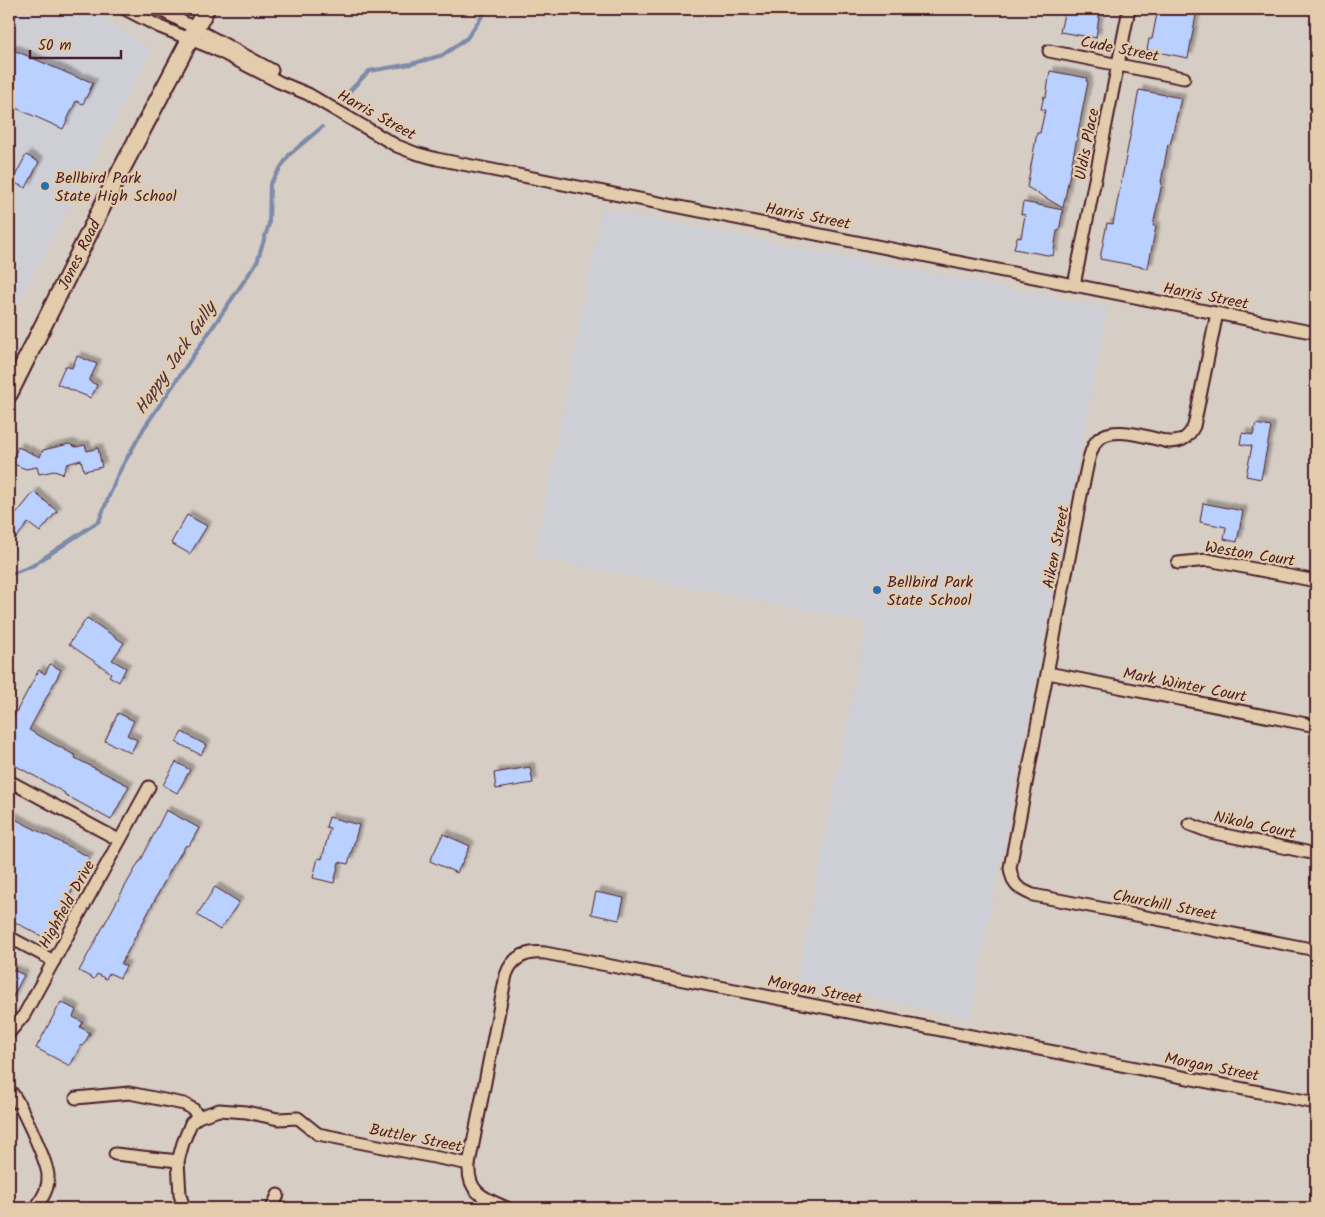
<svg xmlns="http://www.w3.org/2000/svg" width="1325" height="1217" viewBox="0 0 1325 1217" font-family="Kalam,sans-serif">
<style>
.built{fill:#ceced6}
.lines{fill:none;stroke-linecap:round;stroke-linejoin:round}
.stream{stroke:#7d8ba9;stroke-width:4}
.building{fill:#bad0ff;stroke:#4a1f2b;filter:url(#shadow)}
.street-casing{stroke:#4a1f2b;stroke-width:15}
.secondary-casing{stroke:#4a1f2b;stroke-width:20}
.street{stroke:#e2ccab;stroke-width:11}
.secondary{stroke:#e2ccab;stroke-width:16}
.poi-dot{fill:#1f6fb2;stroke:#e2ccab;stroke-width:2}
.labels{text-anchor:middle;stroke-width:4.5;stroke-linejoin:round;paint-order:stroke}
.street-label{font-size:16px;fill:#4a1f2b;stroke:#e2ccab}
.poi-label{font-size:16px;fill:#4a1f2b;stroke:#e2ccab;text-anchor:start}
.water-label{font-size:18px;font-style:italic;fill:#523140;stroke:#e2ccab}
</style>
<defs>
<filter id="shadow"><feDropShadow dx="4.5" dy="-4.5" stdDeviation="1" flood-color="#0004"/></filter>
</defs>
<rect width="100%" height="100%" fill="#d6cdc4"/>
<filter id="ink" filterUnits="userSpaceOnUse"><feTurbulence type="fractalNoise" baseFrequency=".02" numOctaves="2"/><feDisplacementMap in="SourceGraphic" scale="10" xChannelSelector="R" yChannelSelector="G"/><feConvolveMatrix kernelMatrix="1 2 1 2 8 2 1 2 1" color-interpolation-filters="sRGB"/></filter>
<g filter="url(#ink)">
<g class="built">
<path d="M9 9H92L152 50 9 321Z"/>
<path d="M602 209 1108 308 970 1018 797 982 867 622 535 557Z"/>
</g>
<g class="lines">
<g class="stream">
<path d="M342 99 369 71 411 64 443 55 467 38 485 12V9"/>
<path d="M9 575 32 566 99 521 118 474 144 428 257 262 269 224 270 184 289 155 322 127"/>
</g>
</g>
<g class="building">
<path d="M1065 9H1100L1096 38 1060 32Z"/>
<path d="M1158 9H1197L1188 58 1147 50 1149 39H1152Z"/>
<path d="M9 48 81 79 82 78 93 83 83 104 76 101 63 129 9 105Z"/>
<path d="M1050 71 1087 78 1086 81 1088 82 1063 208 1027 187 1037 133H1040L1045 110 1041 109 1044 96 1046 97Z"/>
<path d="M1139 90 1181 98 1170 145 1168 144 1161 182 1162 183 1153 226H1156L1148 268 1100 259 1107 223 1113 224Z"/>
<path d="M26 155 39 162 26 188 12 182Z"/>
<path d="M1023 202 1063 210 1059 231H1057L1053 256 1014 249 1017 237 1021 238 1025 215 1021 214Z"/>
<path d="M77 356 97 364 89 381 97 385 91 398 57 384 65 366 72 368Z"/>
<path d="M1256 424 1271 427 1261 479 1246 476 1252 446 1240 444 1242 433 1253 435Z"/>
<path d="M69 444 76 447 85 445 87 451 98 448 102 467 84 471 81 460 67 464 63 474 54 471 39 474 37 467 26 469 11 463 18 447 40 457 43 450Z"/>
<path d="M34 492 57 511 40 532 28 523 16 538 9 531V523Z"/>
<path d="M1203 503 1243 511 1237 542 1224 539 1226 527 1200 522Z"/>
<path d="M187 515 207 526 190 554 171 543Z"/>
<path d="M87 618 124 643 112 660 126 668 119 682 109 676 111 673 69 644Z"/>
<path d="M50 664 61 670 29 730 76 756 75 758 129 786 111 820 64 794 65 793 9 762V725L39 670 45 674Z"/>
<path d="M118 713 134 721 127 735 137 740 131 753 105 741Z"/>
<path d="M182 732 206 745 201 755 176 742Z"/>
<path d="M176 762 190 770 177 793 163 785Z"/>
<path d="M530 767 533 783 496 789 494 773Z"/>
<path d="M166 810 199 828 189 846 186 845 171 869 121 964 126 966 120 978 109 973 106 979 97 974 94 979 79 971 123 890 139 862H140Z"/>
<path d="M9 816 89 857 47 939 9 919Z"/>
<path d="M329 817 359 825 348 864 339 862 334 883 313 878 318 858 322 859 330 828 326 827Z"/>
<path d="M443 834 470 846 457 873 430 861Z"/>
<path d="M215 887 239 902 220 930 197 915Z"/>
<path d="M596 892 624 898 619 920 591 914Z"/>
<path d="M9 968 24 975 9 1004Z"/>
<path d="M61 1002 76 1010 73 1017 83 1022 80 1027 90 1033 83 1046 81 1045 70 1066 36 1048Z"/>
</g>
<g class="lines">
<defs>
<g id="street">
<path d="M125 9 160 27 217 50 279 82 308 94 397 146 415 153 437 159 1316 333"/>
<path d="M159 9 272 70"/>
<path d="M1049 51 1184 78"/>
<path d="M1074 285 1129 9"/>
<path d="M1217 313 1194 426C1188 438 1182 442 1169 442 1149 438 1106 421 1094 445 1087 458 1086 476 1082 490L1010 868C1013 886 1017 888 1033 895L1316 950"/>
<path d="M1178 563 1208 560 1316 581"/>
<path d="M1048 673 1316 726"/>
<path d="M9 781 119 840"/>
<path d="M1189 824 1210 832 1316 854"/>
<path d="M9 937 54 961"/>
<path d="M9 1033 24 1015 149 787"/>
<path d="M9 1090C18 1096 48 1164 48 1176 49 1189 42 1198 36 1208"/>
<path d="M76 1098 129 1093 184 1104 193 1109 198 1117"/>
<path d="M115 1154 178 1161"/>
<path d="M469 1164 506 975C512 957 526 951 545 953L1316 1103"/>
<path d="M184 1208 180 1195 178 1161 183 1143 191 1123 198 1117 219 1110 246 1112 278 1119 298 1118 318 1134 469 1164C467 1193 484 1198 507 1208"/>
<path d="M272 1208 278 1195"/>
</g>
<g id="secondary">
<path id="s1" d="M9 394 110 191 206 9"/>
</g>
</defs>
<use href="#street" class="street-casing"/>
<use href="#secondary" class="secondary-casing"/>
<use href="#street" class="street"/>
<use href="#secondary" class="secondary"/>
</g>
</g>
<g class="poi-dot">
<circle cx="45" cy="186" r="5"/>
<circle cx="877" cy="590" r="5"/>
</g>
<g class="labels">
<g class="street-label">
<text transform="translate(1120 48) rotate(11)" y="6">Cude Street</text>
<text transform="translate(377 114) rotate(29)" y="6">Harris Street</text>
<text transform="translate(1086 144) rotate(-79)" y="6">Uldis Place</text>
<text transform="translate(808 215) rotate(11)" y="6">Harris Street</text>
<text dy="6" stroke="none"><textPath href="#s1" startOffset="156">Jones Road</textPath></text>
<text transform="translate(1206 295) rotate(11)" y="6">Harris Street</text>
<text transform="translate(1055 547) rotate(-79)" y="6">Aiken Street</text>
<text transform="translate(1250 553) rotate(9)" y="6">Weston Court</text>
<text transform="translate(1185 684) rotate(11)" y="6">Mark Winter Court</text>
<text transform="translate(1255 824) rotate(12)" y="6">Nikola Court</text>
<text transform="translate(66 904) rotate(-61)" y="6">Highfield Drive</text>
<text transform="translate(1165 904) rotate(11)" y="6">Churchill Street</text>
<text transform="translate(815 989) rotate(11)" y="6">Morgan Street</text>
<text transform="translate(1212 1066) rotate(11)" y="6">Morgan Street</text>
<text transform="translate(416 1137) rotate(11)" y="6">Buttler Street</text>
</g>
<g class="poi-label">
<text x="55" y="183">Bellbird Park<tspan x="55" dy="18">State High School</tspan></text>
<text x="887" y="587">Bellbird Park<tspan x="887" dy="18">State School</tspan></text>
</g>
<g class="water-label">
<text transform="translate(175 358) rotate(-56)" y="6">Happy Jack Gully</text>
</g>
</g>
<rect width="1325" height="1217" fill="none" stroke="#e2ccab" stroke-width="30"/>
<rect x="15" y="15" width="1295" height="1187" fill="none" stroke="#4a1f2b" stroke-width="2" filter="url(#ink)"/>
<path d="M30 50v8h91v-8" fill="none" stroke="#4a1f2b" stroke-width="2.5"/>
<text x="38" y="50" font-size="15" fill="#4a1f2b" stroke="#e2ccab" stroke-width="4" paint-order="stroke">50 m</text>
</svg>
